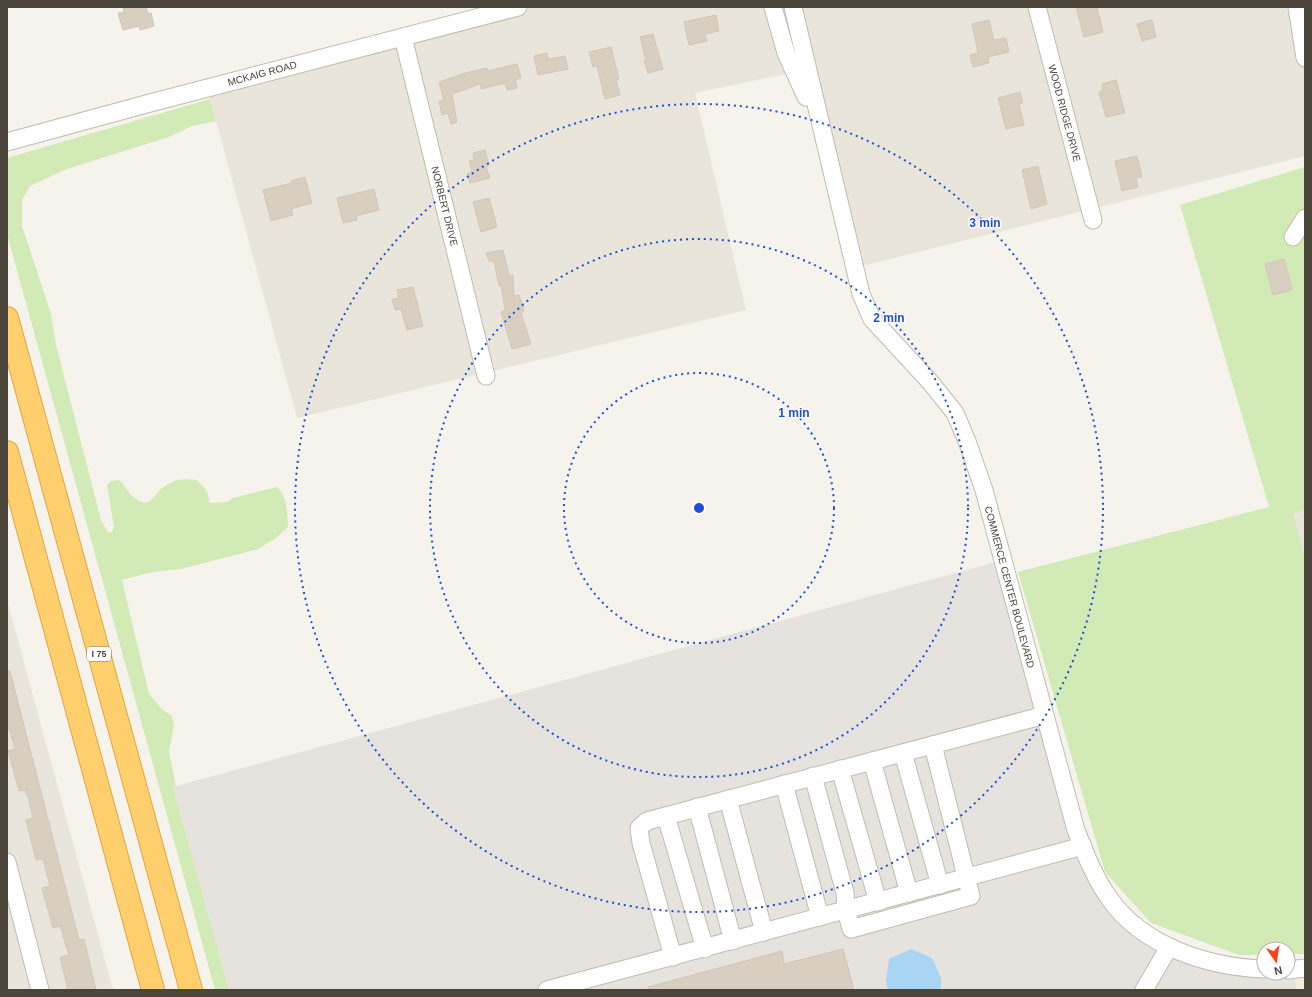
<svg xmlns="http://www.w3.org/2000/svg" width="1312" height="997" viewBox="0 0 1312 997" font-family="Helvetica,sans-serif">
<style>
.residential{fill:#eae5da}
.commercial{fill:#f7ead8}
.industrial{fill:#e6e2dd}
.green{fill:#d2eab5}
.water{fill:#a9d4f2}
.building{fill:#d8cfc1;stroke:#d3c7b4}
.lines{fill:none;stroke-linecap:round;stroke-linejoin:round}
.minor-casing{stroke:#c2bbae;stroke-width:19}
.highway-casing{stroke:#e0a43c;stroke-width:24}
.minor{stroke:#fff;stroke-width:17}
.highway{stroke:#ffcf6e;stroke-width:22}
.ring{fill:none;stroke:#1d4ed8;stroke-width:2;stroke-dasharray:2 4}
.labels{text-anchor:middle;stroke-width:3;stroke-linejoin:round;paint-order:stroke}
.shield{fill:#fff;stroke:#817c74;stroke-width:1}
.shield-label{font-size:9px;font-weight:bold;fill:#4b4439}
.street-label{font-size:10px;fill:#4b4439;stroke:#fff}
.centre{fill:#1d4ed8;stroke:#fff;stroke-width:2}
.ring-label{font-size:12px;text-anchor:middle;font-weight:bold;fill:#1d4ed8;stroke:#fff;stroke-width:3;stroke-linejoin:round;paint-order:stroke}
</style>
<rect width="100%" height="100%" fill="#f6f3ec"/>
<g class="residential">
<path d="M518 7H1297L1305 58V156L854 268 822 130 795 72 695 93 746 310 297 418 207 88Z"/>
<path d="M1305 510V557L1292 513Z"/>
<path d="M7 600 113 990H7Z"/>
</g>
<path class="commercial" d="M1305 968V990H1297L1293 970Z"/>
<path class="industrial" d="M1003 560 1076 829 1136 927 1264 973H1288L1293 970 1297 990H229L173 787Z"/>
<g class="green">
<path d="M210 99 216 121 192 126 169 137 67 169 30 186 22 200V226L51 314 56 345 101 520 108 533 112 532 114 527 107 485 111 481 119 480C126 486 128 494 136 499 147 507 151 501 158 492 160 489 166 485 170 483 178 478 188 479 197 480L207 491 210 503 227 502 233 498 277 487C288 497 287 513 288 527L276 538 258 549 181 569 153 572 122 580 149 694 162 709 172 716 174 725 169 752 176 786 173 787 229 990H215L7 234V158Z"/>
<path d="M1305 167V510L1293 514 1305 557V954H1288V949H1264V955H1239L1151 923 1105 872 1018 572 1269 507 1180 205Z"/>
</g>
<path class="water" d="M911 949 932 958 941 978V990H888L886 982 889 959Z"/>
<g class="building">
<path d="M123 7H146L148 14 151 13 154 26 140 30 139 26 123 30 118 13 124 12Z"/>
<path d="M1076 7H1097L1103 32 1084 37Z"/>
<path d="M716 15 719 31 705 34 707 41 689 45 684 22Z"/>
<path d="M989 20 994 40 1006 38 1009 52 988 57 989 63 973 67 970 55 978 53 972 24Z"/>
<path d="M1152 20 1156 37 1142 41 1137 24Z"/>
<path d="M653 34 663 69 648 73 644 61 646 60 640 37Z"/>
<path d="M611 47 619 79 616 80 620 95 605 99 597 66 593 67 589 52Z"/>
<path d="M547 53 548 59 565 56 568 69 538 75 534 56Z"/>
<path d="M517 64 521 78 515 80 517 88 507 90 505 83 481 89 480 84 452 94 457 122 451 124 448 113 442 115 439 101 444 100 439 82 465 73 487 68 488 71Z"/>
<path d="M1116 80 1125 113 1106 117 1099 92 1103 90 1102 84Z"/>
<path d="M1020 92 1023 103 1019 104 1024 125 1006 129 998 98Z"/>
<path d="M485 150 489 165 486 167 490 178 470 183 467 174 472 172 469 161 474 160 473 153Z"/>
<path d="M1137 156 1142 177 1136 178 1138 187 1122 191 1115 161Z"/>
<path d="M1038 166 1047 204 1031 209 1022 170Z"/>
<path d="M305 177 312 203 291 209 293 215 271 221 263 190 292 183 291 181Z"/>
<path d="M374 189 379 210 356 216 357 220 343 223 337 198Z"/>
<path d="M489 198 497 227 481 232 473 202Z"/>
<path d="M503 250 509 275H513L514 296 519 295 524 311 521 313 531 344 512 349 501 312 505 310 501 285 499 286 494 261H489L486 253Z"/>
<path d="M1284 259 1292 290 1273 295 1265 264Z"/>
<path d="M413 287 423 326 407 330 401 309 395 310 392 299 399 298 397 290Z"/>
<path d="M10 671 79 940 84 939 96 990H68L60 957 69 955 60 926 53 928 42 888 50 886 43 859 36 860 26 820 33 818 28 797 25 790 19 791 8 751 15 749 7 722V672Z"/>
<path d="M843 949 854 990H649L648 987 782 951 784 964Z"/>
</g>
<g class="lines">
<defs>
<g id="minor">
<path d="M773 7 786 53 806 97"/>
<path d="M793 7 861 294 872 319 931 383 955 413 967 441 984 490 1076 830C1085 853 1094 877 1109 898 1142 946 1208 967 1264 969"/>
<path d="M1037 7 1093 220"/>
<path d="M1297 7 1305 58"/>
<path d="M403 37 486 376"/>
<path d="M7 142 150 103 518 7"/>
<path d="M1293 237 1305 218"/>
<path d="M903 753 940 885"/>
<path d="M872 761 909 893"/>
<path d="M840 769 878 902"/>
<path d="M813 776 845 893 846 910 851 929 971 896 933 745"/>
<path d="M784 784 820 917"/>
<path d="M728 799 764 932"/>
<path d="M697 807 733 941"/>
<path d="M666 816 705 949"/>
<path d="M7 862 40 990"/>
<path d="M673 957 641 843 639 828 647 821 1045 715"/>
<path d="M1288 970 1305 968"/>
<path d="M547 990 1083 846"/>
<path d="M1144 990 1169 947"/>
</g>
<g id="highway">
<path d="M7 318 191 990"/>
<path d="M7 452 153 990"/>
</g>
</defs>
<use href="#minor" class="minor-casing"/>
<use href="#highway" class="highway-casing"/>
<use href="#minor" class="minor"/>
<use href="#highway" class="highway"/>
</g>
<g class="ring">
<circle cx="699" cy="508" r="135"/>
<circle cx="699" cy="508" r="269"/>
<circle cx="699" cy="508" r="404"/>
</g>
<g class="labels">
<rect class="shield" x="87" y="647" width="24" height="14" rx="3"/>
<g class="shield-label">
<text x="99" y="657">I 75</text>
</g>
<g class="street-label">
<text transform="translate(262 73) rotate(-15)" y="4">MCKAIG ROAD</text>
<text transform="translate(1065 113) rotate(75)" y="4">WOOD RIDGE DRIVE</text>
<text transform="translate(445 206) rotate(76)" y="4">NORBERT DRIVE</text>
<text transform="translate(1010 587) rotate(75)" y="4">COMMERCE CENTER BOULEVARD</text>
</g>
</g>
<circle cx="699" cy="508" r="6" class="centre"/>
<g class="ring-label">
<text x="985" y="227">3 min</text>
<text x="889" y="322">2 min</text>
<text x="794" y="417">1 min</text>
</g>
<rect width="1312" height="997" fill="none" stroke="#4b4439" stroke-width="16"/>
<g transform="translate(1276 961) rotate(167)"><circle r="19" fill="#ffffff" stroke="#b7b4b0"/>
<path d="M0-3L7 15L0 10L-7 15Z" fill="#fc3f1d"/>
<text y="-6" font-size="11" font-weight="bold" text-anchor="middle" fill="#4b4439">N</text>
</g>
</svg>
